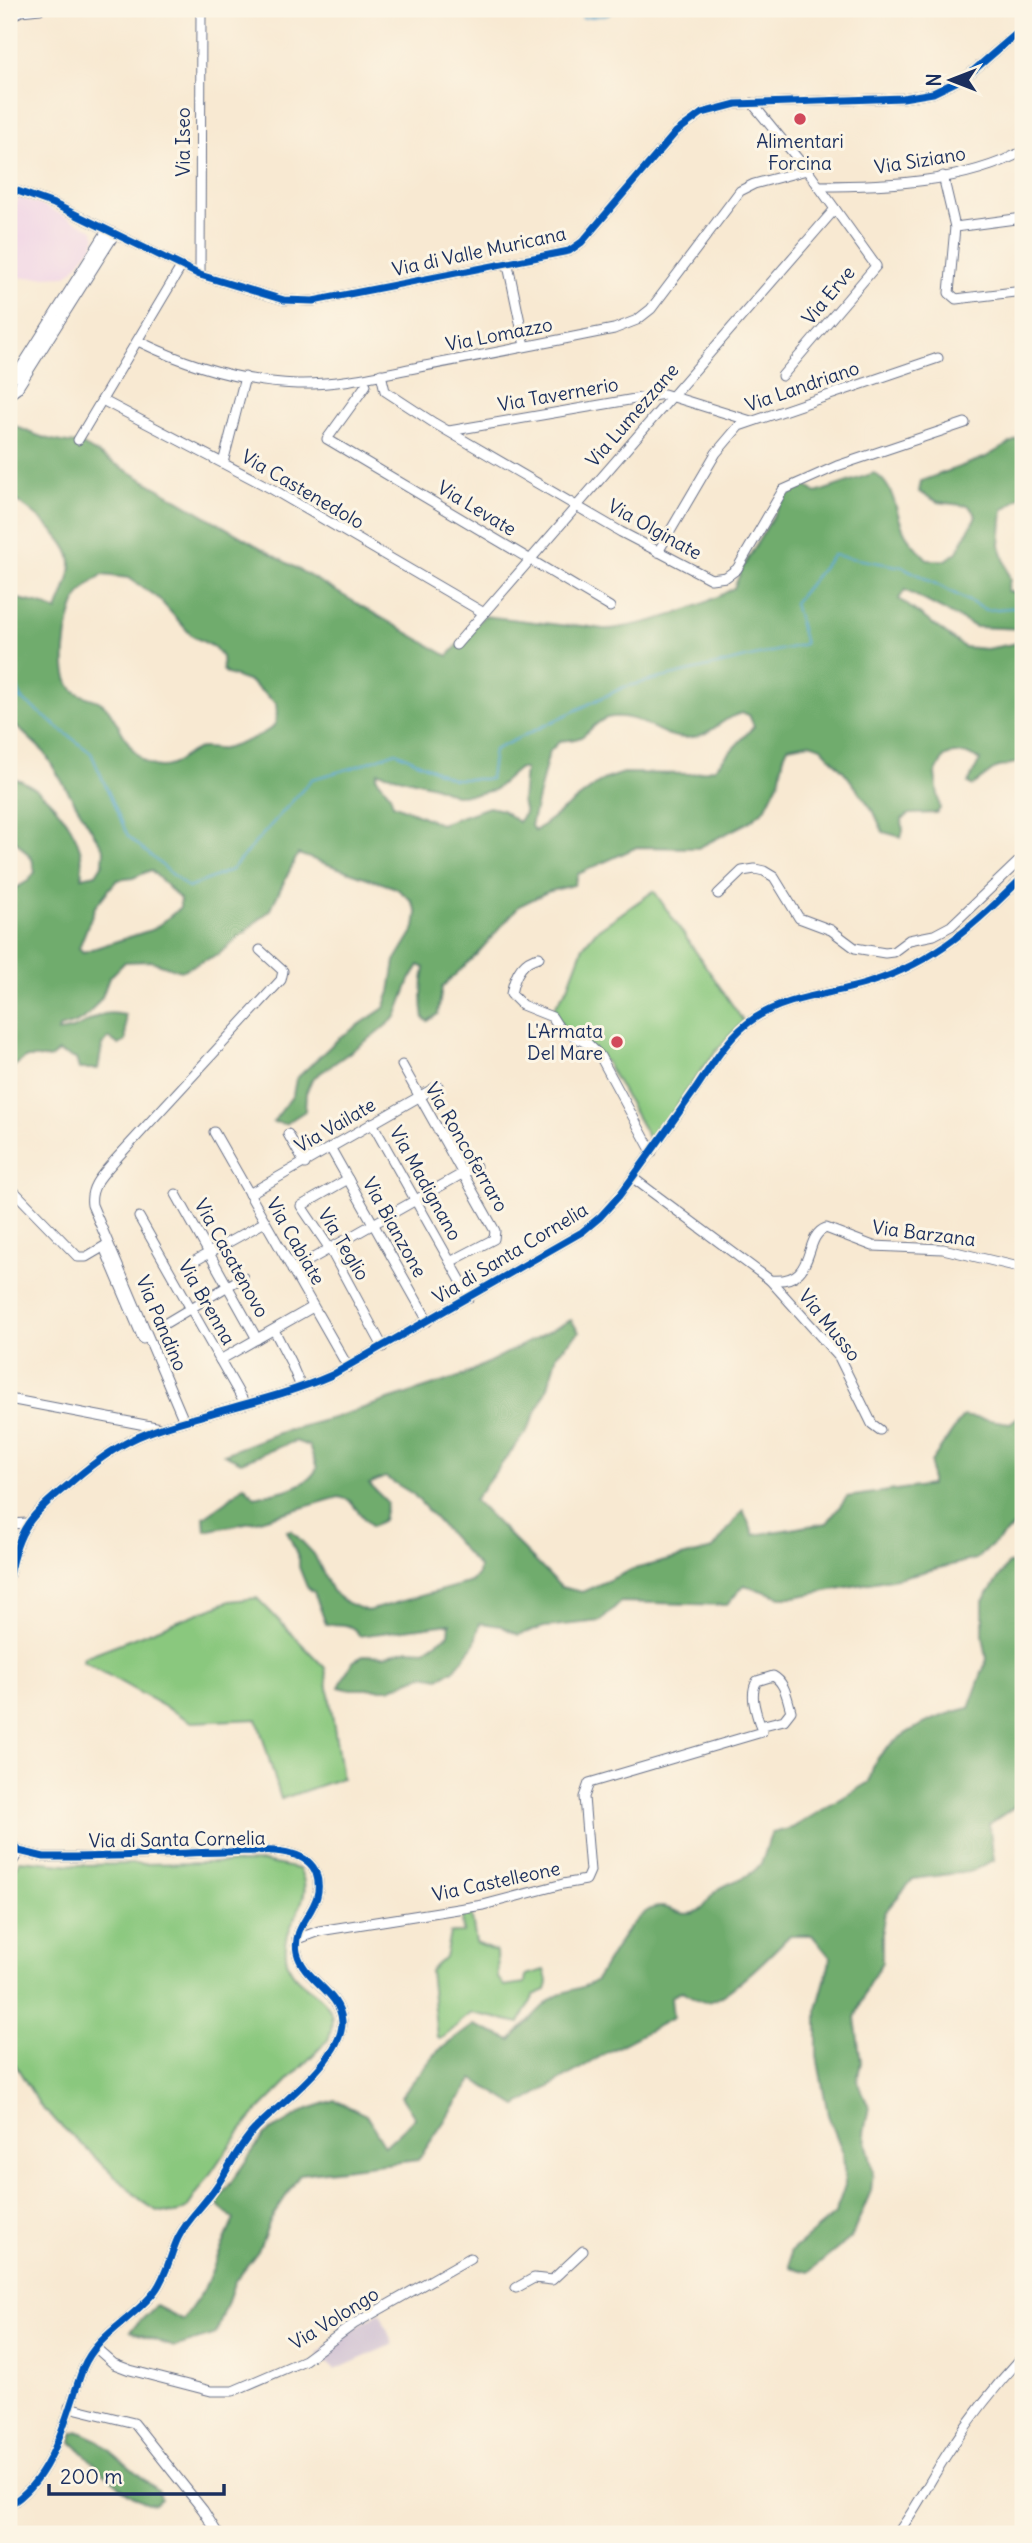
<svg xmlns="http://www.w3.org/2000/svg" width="1032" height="2543" viewBox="0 0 1032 2543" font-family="Delius,sans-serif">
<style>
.built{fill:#efd0e6}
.industrial{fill:#cdbed2}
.green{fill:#8ac87e;stroke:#527c6e;stroke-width:2}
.forest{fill:#6fac6d;stroke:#456e66;stroke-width:2;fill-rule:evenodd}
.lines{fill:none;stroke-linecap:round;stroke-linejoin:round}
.stream{stroke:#54a4ce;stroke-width:2}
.minor-casing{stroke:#687087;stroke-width:11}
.minor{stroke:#fff;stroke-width:9}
.cycleway-casing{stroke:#fcf5e5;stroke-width:11}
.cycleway{stroke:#0057b8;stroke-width:7}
.poi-dot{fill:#d1495b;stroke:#fcf5e5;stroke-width:2.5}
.labels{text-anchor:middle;stroke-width:6;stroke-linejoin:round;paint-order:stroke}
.poi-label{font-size:19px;fill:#1b2f5e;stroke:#fcf5e5}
.street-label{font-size:19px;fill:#1b2f5e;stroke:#fcf5e5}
</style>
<rect width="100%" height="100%" fill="#fcf5e5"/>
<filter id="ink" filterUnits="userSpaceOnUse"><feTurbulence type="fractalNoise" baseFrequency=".0143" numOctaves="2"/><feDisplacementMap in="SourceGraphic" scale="14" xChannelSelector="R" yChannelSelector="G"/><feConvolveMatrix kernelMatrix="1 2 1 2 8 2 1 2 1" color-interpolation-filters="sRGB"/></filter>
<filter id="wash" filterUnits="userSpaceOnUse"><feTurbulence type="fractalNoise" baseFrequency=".00686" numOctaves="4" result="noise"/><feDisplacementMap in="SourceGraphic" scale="28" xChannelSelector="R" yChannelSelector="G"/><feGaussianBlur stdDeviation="1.57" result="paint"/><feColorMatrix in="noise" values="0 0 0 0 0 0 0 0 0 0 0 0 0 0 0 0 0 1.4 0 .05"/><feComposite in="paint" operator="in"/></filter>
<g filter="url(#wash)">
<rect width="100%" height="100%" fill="#f8e9d2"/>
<path class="built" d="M19 197 46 207 93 230 96 236 93 246 71 272 65 276 9 278V214Z"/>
<path class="industrial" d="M380 2313 393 2344 335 2370 317 2354 336 2339Z"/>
<g class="green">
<path d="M654 891 744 1022C706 1055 680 1103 652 1144L606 1062 567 1032 554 1014V1008L568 987 583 947 596 931Z"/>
<path d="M257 1598 325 1668 342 1778 281 1799 257 1719 192 1722 83 1661 84 1657 230 1601Z"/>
<path d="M19 1860 76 1865 264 1862 299 1869C319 1903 278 1921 287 1961 296 1996 346 1990 328 2040L251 2118 225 2152 187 2208 177 2214 157 2211 142 2201 41 2107 9 2054V1886Z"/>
<path d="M471 1912 476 1943 497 1952 498 1978 504 1986 525 1983 526 1975 544 1970 548 1983 546 1990 534 1995 520 2023 472 2013C460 2020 453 2032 441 2038L437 2037 430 1971 445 1957 450 1933H463L462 1913Z"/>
</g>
<g class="forest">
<path d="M9 423C33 435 54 443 81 444L448 656 484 616 568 626C587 623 597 631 611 629 653 623 697 609 734 588L742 569 783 499 791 490 802 483 816 493 874 473C897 487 894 512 905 533 910 543 921 552 928 560H946L957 552 976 516 969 506 938 502 919 492 921 481 984 458 1019 438 1023 439V495L1003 510 1000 545 1010 580 1007 591 1016 593 1023 591V629L976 627 905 590 899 599 964 647 986 649 1023 642V761L996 768 972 786 968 783 980 760 967 754 953 753 944 757 935 774 940 809 936 813 910 814 902 819 903 831 901 837 883 832 874 812 845 773 821 747 810 743 788 747 784 756 779 781 765 809 749 822 698 848 637 847 578 874 574 885 547 892 519 906 477 954 442 987 438 1014 428 1021 424 1019C421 1000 421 986 425 968L419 965 410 980 396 1017 376 1034 312 1079 306 1093 305 1111 285 1124 273 1122 293 1095 296 1079 338 1039 384 1008 390 992 395 961 415 928 417 913 411 900 396 888 298 854 270 910 219 954 181 971 151 961 125 962 109 978 102 997 88 1015 76 1023 59 1028 58 1032C63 1031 70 1030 75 1028 96 1019 99 1009 125 1015L126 1041 119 1045 109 1038 102 1046 98 1069H79L76 1059 58 1052 50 1058H25L9 1070V892L28 881 35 872 32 859 9 833V777C40 783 72 820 80 849 83 858 81 868 82 877L96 874 103 863 104 850 44 752 13 723 9 722V597L41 604 57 611C62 596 71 579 71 563 71 540 27 507 9 496ZM102 575 129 578 159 599 192 636 214 647 222 657 223 670 227 674 250 682 276 703C277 710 278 717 275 724 270 733 233 747 223 749 215 750 204 746 197 749 181 756 173 771 154 766 134 762 120 725 108 709 99 697 88 700 76 692 56 678 67 620 76 601 82 589 92 582 102 575ZM743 713 749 715 754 726 715 768 692 774 624 773 603 780 535 831 531 826 549 752 560 741C567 740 575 740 581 737 590 731 597 721 607 718 640 711 658 738 685 738 712 738 720 717 743 713ZM518 769H525L522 801 525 813 518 822 502 810 489 807 440 824 393 804 390 794 376 777 378 772 434 786 455 795 476 794 494 790ZM151 870 180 899V908L154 929 83 952 79 948 95 907 110 888 117 880 133 878Z"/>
<path d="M571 1320 579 1332 557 1354 548 1387 527 1431 474 1500 561 1587 582 1592 634 1569 713 1549 743 1510 754 1535 827 1523 847 1497 931 1485V1462L963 1416 1010 1423 1023 1413V1519L976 1559 902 1577 794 1597H781L744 1585 727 1605 620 1602 601 1621 544 1627 518 1635 501 1626 480 1623 474 1645 454 1670 439 1678 423 1675 389 1689H347L339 1687 352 1662 365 1655 385 1656 408 1649 425 1650 449 1634 450 1624 359 1636C353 1622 339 1625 326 1624L314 1592 307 1587 299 1567V1559L287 1531 291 1530 314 1554 332 1591 347 1603 367 1611 471 1582 478 1574 479 1567 413 1494 385 1477 369 1484 387 1502 383 1520 371 1527 349 1500 339 1497 256 1521 205 1531 204 1517 227 1501 244 1485 255 1497C275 1492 308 1489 317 1468L309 1446 295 1441 241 1462 224 1454 278 1433 333 1418 462 1376Z"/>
<path d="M1023 1562V1797L1013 1808 989 1824 994 1860 972 1871 913 1879 885 1912 882 1930V1962L869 1984 855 2018 861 2062 857 2081 869 2107 864 2133 873 2170 871 2191 851 2238 809 2272 790 2267V2252L835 2214 845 2185 843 2153 828 2115 817 2056V2009L831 1958 812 1935H790C775 1950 727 2000 707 2002 698 2002 690 1995 682 1991L671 1997 673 2018 608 2052 517 2106 473 2079 418 2160 300 2174 270 2221 258 2251 235 2281 216 2334 174 2347 130 2331 156 2306 183 2320 204 2289 234 2219 216 2204 264 2135 308 2109 335 2100 366 2115 385 2146 415 2118 401 2096 438 2051 474 2025 511 2040C525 2026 539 2007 555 1997 568 1989 585 1989 596 1980 609 1960 627 1924 647 1911 667 1899 677 1918 693 1913 705 1910 708 1898 716 1891 729 1881 752 1878 761 1863 766 1854 767 1842 772 1833L792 1828 869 1782C871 1775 872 1767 876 1761 893 1734 939 1715 969 1708L987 1659 983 1636V1601L1008 1564Z"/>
<path d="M78 2431 98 2440 158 2491 161 2499 155 2504C128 2502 92 2460 72 2442L73 2433Z"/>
</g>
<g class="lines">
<g class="stream">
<path d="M582 18 608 15 614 9"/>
<path d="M9 670 23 700"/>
<path d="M9 697 23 700 91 753 128 836 188 888 231 870 312 779 352 768 396 752 453 779H490L494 750 624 687 805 644 794 603 833 555 903 567 986 610 1023 607"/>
</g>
</g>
</g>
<g filter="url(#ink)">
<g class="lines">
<defs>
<g id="minor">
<path d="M9 17 21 11 40 9"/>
<path d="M752 103 807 170 876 266 782 376"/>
<path d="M943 176 955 227 949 293 956 299 1023 291"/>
<path d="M818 186C882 186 966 183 1023 151"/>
<path d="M9 188 54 204 200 275 284 300 313 301 569 251 582 242 676 132 702 113 736 104 903 98 933 93 966 77 1023 28"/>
<path d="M955 227 1023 218"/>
<path d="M508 265 525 346"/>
<path d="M200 275 201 9"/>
<path d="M138 341C187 365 243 382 297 384 338 385 379 375 419 367 484 355 549 342 614 329L637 320 651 309 740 191 754 184 807 170"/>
<path d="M381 374 385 391 434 423 621 532 711 579 726 577 737 569 783 490 837 466 965 423"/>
<path d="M9 378 15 377 107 231"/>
<path d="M366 385 327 439 610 607"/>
<path d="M9 395 17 389 114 235"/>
<path d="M102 400 272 489 484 613"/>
<path d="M449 431 664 394 751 421"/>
<path d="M78 440 181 267"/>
<path d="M223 463 245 377"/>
<path d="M658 552 716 453 739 426 938 358"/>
<path d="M456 645 835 209"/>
<path d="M718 894 742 871 755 869 764 871 774 877 799 918 831 930 855 948 885 953 893 952 909 940 934 935 951 926 1018 862H1023"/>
<path d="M539 957C521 960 514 978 511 994L522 1005 552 1017 559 1028 588 1044 600 1056 652 1152"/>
<path d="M402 1065 495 1231 494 1239 450 1262"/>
<path d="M372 1123 470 1297"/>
<path d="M214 1132 348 1367"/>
<path d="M288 1134 305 1164"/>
<path d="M331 1149 428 1321"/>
<path d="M633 1178 770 1280C819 1285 801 1237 826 1228L873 1246 943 1249 1023 1268"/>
<path d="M348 1179 301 1206 330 1249 383 1347"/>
<path d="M9 1186 78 1257H86L108 1244"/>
<path d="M176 1194 257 1339"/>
<path d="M249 1194 438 1086"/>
<path d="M139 1217 245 1404"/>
<path d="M104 1247 143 1339"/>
<path d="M191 1263 265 1222"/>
<path d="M292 1270 476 1166"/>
<path d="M770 1280 839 1357 872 1424 880 1430"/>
<path d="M166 1323 243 1277"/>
<path d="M274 1330 290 1361 301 1387"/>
<path d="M220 1360 313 1307"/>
<path d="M9 1399 161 1428"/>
<path d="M184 1421 92 1205C89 1186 104 1173 115 1160L281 980 283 971 260 950"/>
<path d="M9 1524 27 1523"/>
<path d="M9 1576C18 1529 31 1514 68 1485 85 1470 104 1455 124 1444 148 1430 178 1423 205 1415 248 1403 291 1393 332 1375L582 1232 600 1217 619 1196C646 1160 671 1124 697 1087 713 1063 730 1034 755 1018 790 995 833 995 871 982 937 961 975 924 1023 877"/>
<path d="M9 1838 19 1851 44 1857C104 1858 164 1853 224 1852 245 1852 272 1848 292 1854 303 1857 312 1862 316 1873 328 1907 291 1921 297 1952 303 1980 340 1991 342 2021 344 2058 277 2106 254 2130 238 2147 229 2168 216 2187 205 2204 187 2219 178 2238 170 2255 167 2275 155 2291 134 2319 97 2334 83 2368 66 2414 54 2479 9 2505"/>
<path d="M9 1868 19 1851 16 1850"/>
<path d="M297 1939 319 1931 483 1905 563 1884 586 1880 590 1871 584 1797 589 1783 762 1732C758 1717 748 1696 757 1681L773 1676C785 1682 787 1698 791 1711L784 1720 760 1726"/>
<path d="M516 2288 534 2278 552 2280 583 2251"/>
<path d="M96 2348 114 2364 130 2370 211 2391H233L305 2360 354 2324 470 2258"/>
<path d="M69 2407 134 2423 203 2510 218 2534"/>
<path d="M897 2534C917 2508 931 2478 949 2451 971 2417 996 2385 1023 2356"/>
</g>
</defs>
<use href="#minor" class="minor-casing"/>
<use href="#minor" class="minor"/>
<defs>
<g id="cycleway">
<path d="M9 188 54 204 200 275 284 300 313 301 569 251 582 242 676 132 702 113 736 104 903 98 933 93 966 77 1023 28"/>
<path d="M9 1576C18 1529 31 1514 68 1485 85 1470 104 1455 124 1444 148 1430 178 1423 205 1415 248 1403 291 1393 332 1375L582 1232 600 1217 619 1196C646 1160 671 1124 697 1087 713 1063 730 1034 755 1018 790 995 833 995 871 982 937 961 975 924 1023 877"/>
<path d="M9 1838 19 1851 44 1857C104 1858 164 1853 224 1852 245 1852 272 1848 292 1854 303 1857 312 1862 316 1873 328 1907 291 1921 297 1952 303 1980 340 1991 342 2021 344 2058 277 2106 254 2130 238 2147 229 2168 216 2187 205 2204 187 2219 178 2238 170 2255 167 2275 155 2291 134 2319 97 2334 83 2368 66 2414 54 2479 9 2505"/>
</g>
</defs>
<use href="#cycleway" class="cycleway-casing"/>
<use href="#cycleway" class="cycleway"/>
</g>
</g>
<g class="poi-dot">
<circle cx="800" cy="119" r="7"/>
<circle cx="617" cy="1042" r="7"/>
</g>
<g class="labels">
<g class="poi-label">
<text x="800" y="148">Alimentari<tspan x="800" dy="22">Forcina</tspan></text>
<text x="603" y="1038" text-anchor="end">L'Armata<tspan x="603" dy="22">Del Mare</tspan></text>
</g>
<g class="street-label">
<text transform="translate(183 142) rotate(-90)" y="7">Via Iseo</text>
<text transform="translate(920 160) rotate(-9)" y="7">Via Siziano</text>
<text transform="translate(479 251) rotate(-12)" y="7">Via di Valle Muricana</text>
<text transform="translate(828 295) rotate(-50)" y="7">Via Erve</text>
<text transform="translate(499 334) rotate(-11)" y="7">Via Lomazzo</text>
<text transform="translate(802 386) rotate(-19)" y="7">Via Landriano</text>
<text transform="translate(558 394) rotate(-10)" y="7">Via Tavernerio</text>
<text transform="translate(632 415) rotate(-49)" y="7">Via Lumezzane</text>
<text transform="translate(303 489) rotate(30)" y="7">Via Castenedolo</text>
<text transform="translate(477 508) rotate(31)" y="7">Via Levate</text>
<text transform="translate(655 529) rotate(29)" y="7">Via Olginate</text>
<text transform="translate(335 1125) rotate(-30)" y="7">Via Vailate</text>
<text transform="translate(467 1147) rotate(60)" y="7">Via Roncoferraro</text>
<text transform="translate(426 1183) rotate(61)" y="7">Via Madignano</text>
<text transform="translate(395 1227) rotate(61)" y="7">Via Bianzone</text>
<text transform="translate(924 1233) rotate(7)" y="7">Via Barzana</text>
<text transform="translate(296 1241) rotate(60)" y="7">Via Cabiate</text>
<text transform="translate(344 1244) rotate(59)" y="7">Via Teglio</text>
<text transform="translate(510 1253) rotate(-31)" y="7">Via di Santa Cornelia</text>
<text transform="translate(232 1258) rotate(61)" y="7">Via Casatenovo</text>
<text transform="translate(207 1302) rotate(60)" y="7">Via Brenna</text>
<text transform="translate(162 1323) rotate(67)" y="7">Via Pandino</text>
<text transform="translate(830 1325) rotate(51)" y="7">Via Musso</text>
<text transform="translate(177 1839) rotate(-1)" y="7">Via di Santa Cornelia</text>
<text transform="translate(496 1881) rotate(-12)" y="7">Via Castelleone</text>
<text transform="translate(334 2318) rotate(-32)" y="7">Via Volongo</text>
</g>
</g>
<rect width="1032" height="2543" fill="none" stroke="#fcf5e5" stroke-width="35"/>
<g transform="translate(951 80) rotate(270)" stroke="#fcf5e5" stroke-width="5" paint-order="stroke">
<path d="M0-5L12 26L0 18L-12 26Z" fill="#1b2f5e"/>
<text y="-10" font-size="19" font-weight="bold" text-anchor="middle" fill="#1b2f5e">N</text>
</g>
<path d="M49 2484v10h175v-10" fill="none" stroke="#1b2f5e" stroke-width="3.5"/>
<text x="60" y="2484" font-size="21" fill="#1b2f5e" stroke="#fcf5e5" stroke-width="5" paint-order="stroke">200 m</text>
</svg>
